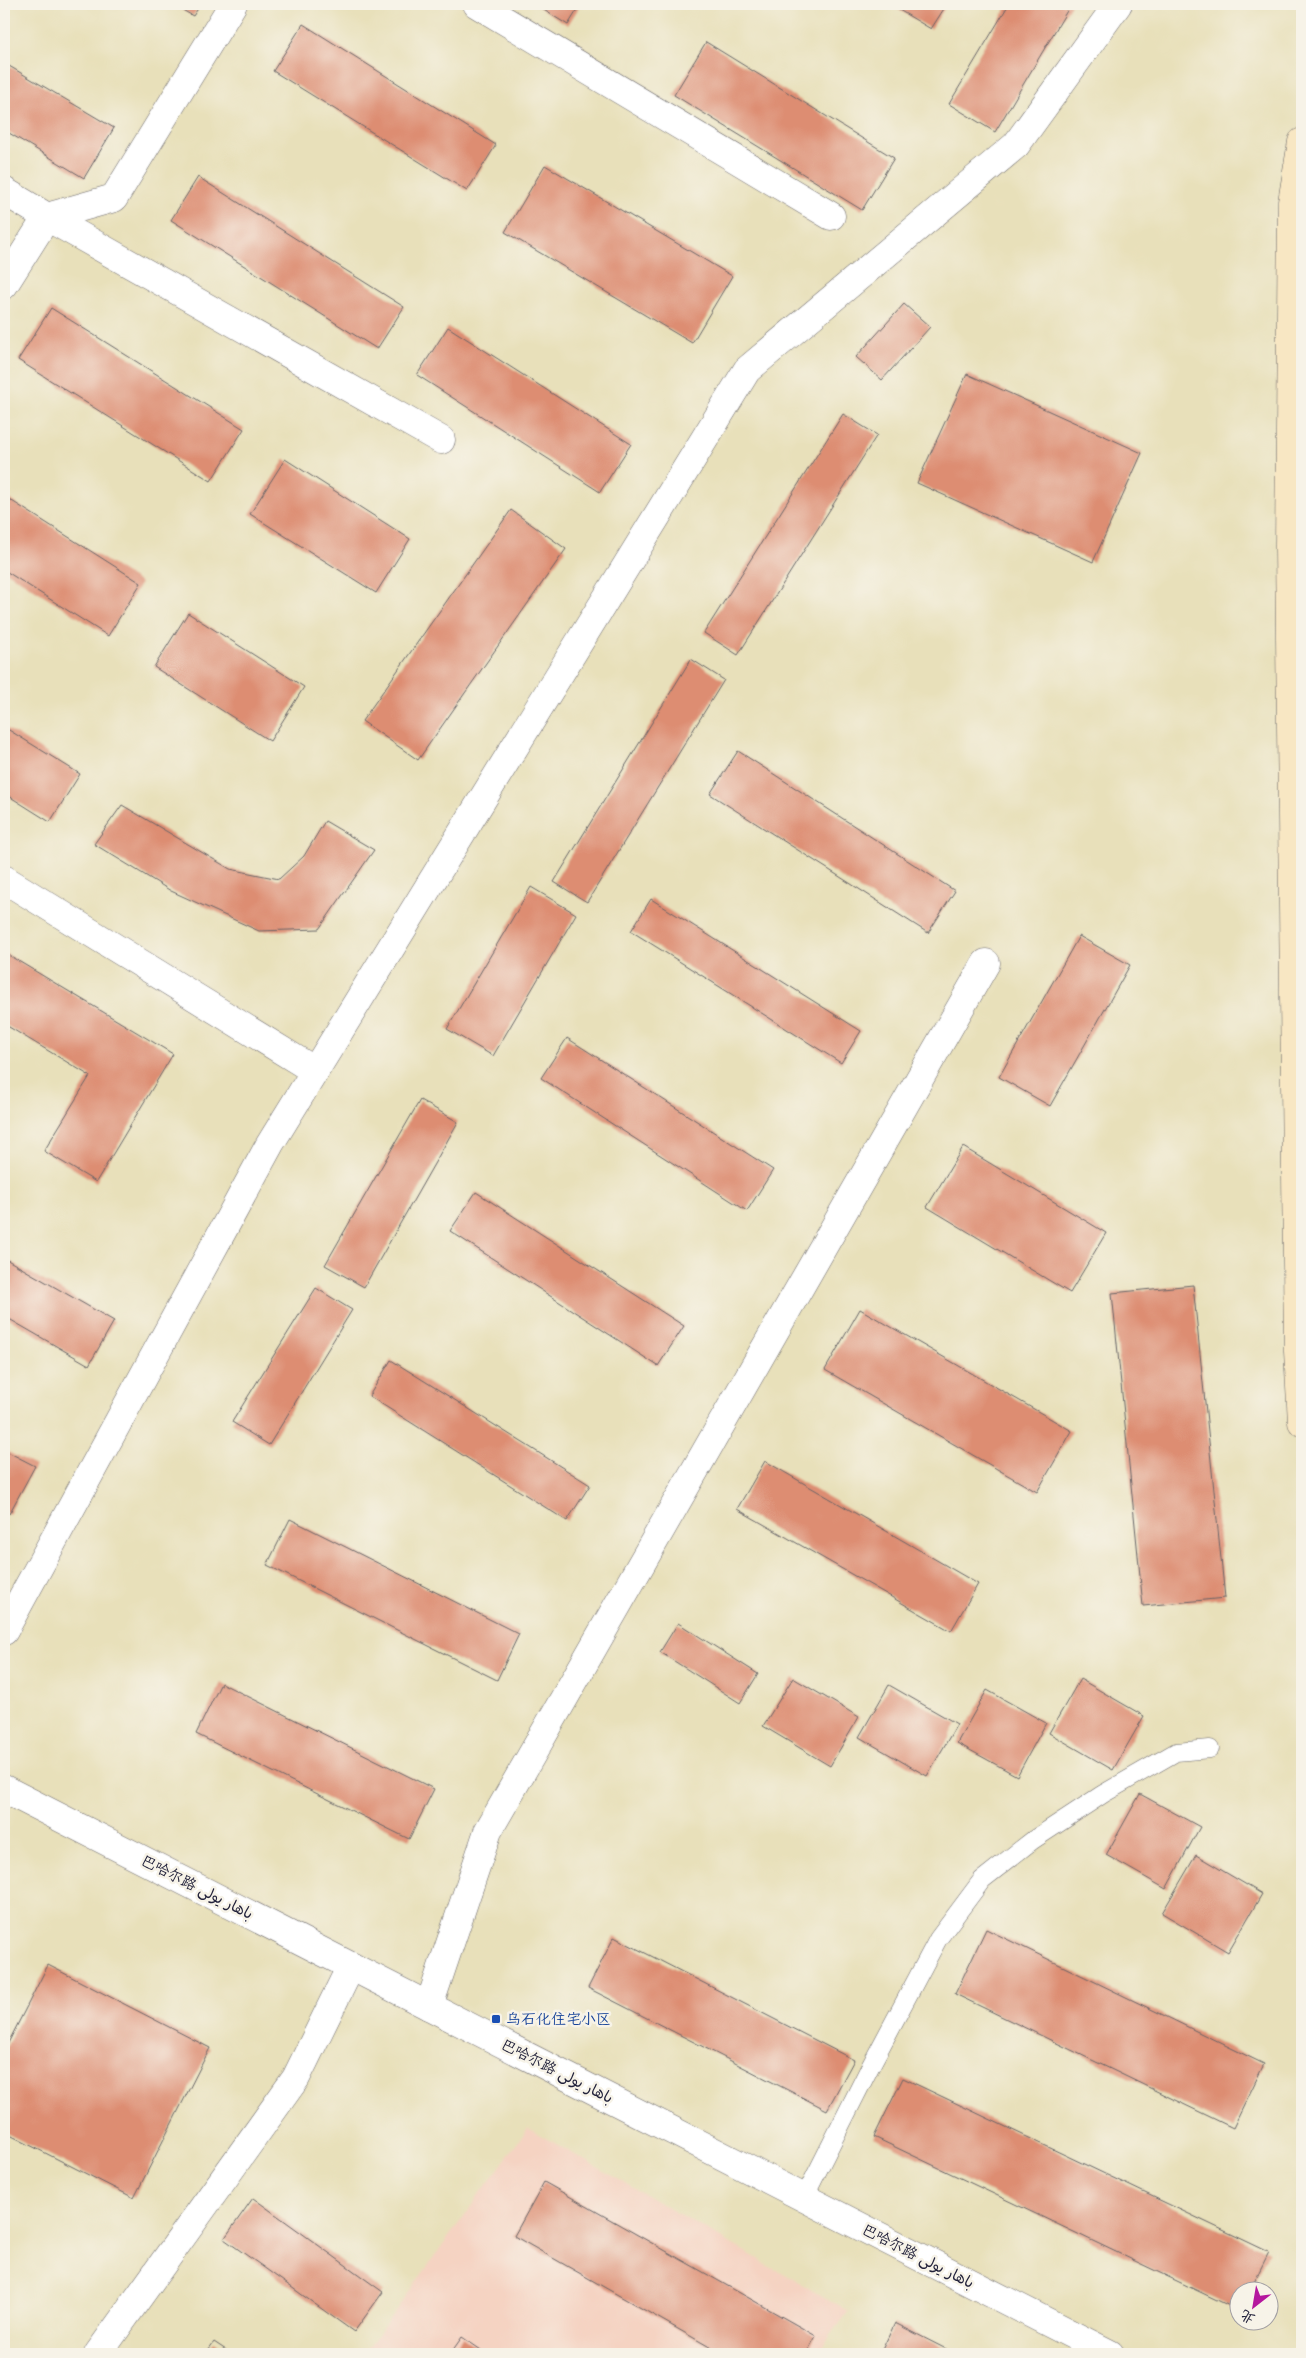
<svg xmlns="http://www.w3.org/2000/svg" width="1306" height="2358" viewBox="0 0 1306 2358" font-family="Mali,'Playpen Sans Arabic','LXGW WenKai TC',sans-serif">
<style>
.built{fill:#f5d3c2}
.building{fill:#dd8d72}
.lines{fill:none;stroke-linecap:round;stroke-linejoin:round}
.service-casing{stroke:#676467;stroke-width:19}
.minor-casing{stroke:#676467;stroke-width:29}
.secondary-casing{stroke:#676467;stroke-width:29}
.service{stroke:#fff;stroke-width:18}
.minor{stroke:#fff;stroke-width:28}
.secondary{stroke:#f8e7c3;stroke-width:28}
.transit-dot{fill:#1a4fb4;stroke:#f7f3e8;stroke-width:2}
.labels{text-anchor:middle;stroke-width:5;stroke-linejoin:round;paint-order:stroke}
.street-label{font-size:15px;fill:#22223b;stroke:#f7f3e8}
.transit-label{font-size:15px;fill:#164399;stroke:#f7f3e8;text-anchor:start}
</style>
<rect width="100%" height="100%" fill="#f7f3e8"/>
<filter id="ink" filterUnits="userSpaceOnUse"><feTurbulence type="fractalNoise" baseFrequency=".02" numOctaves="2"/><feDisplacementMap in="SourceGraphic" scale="10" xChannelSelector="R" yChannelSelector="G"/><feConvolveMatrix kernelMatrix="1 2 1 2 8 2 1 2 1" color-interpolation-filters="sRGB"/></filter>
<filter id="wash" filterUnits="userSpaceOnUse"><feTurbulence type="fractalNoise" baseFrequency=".0096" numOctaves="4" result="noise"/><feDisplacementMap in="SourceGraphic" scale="20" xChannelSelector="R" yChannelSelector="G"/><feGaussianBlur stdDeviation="1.12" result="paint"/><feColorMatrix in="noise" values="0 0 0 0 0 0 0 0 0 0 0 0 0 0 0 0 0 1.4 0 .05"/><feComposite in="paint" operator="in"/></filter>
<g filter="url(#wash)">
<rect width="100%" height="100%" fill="#e8e0ba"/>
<path class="built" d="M528 2128 849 2311 817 2354H364Z"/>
<g id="blocks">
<g class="building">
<path d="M172 4H201L193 16Z"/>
<path d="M534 4H581L568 25Z"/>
<path d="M889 4H947L931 29Z"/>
<path d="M1009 4H1071L995 132 949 104Z"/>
<path d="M303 24 496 145 467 191 273 71Z"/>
<path d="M706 42 894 158 862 210 674 95Z"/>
<path d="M4 63 114 128 84 178 4 130Z"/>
<path d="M545 165 732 276 692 343 505 232Z"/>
<path d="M198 177 404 307 377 349 171 220Z"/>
<path d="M904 304 930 327 882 380 856 357Z"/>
<path d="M51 308 244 429 211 481 18 360Z"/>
<path d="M448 327 631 444 600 492 417 375Z"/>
<path d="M967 374 1142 453 1093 562 917 483Z"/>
<path d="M843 414 877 435 738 655 704 633Z"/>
<path d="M285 459 410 539 376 593 250 514Z"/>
<path d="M4 496 141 583 108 636 4 570Z"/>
<path d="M511 510 566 549 418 760 362 721Z"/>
<path d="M188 613 304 687 270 741 154 667Z"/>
<path d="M691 659 724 680 587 902 554 882Z"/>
<path d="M4 727 80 774 50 822 4 793Z"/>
<path d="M738 751 955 891 928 933 710 794Z"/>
<path d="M122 805 230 869 279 879 304 856 325 821 374 850 319 929 259 931 171 891 94 844Z"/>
<path d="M531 887 576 914 493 1056 447 1029Z"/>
<path d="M651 899 861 1031 841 1063 631 931Z"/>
<path d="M1079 936 1130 965 1050 1106 999 1077Z"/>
<path d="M5 953 173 1054 96 1182 44 1151 90 1076 4 1024Z"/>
<path d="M567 1038 773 1170 747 1211 541 1078Z"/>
<path d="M420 1100 458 1122 364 1287 325 1265Z"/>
<path d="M963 1147 1106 1233 1070 1293 927 1207Z"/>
<path d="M476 1192 684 1326 658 1366 450 1231Z"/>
<path d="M4 1258 114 1321 89 1365 4 1316Z"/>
<path d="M1193 1285 1225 1598 1143 1606 1112 1293Z"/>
<path d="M316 1288 352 1310 269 1445 232 1422Z"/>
<path d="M860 1309 1072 1431 1037 1492 825 1370Z"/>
<path d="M391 1360 590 1485 567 1521 369 1396Z"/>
<path d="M4 1450 35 1466 9 1514 4 1511Z"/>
<path d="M765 1461 978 1584 951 1631 737 1509Z"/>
<path d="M290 1519 519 1634 497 1680 267 1565Z"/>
<path d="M678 1623 758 1674 740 1703 660 1652Z"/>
<path d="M793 1678 859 1717 830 1766 763 1726Z"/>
<path d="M1080 1679 1144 1716 1113 1770 1049 1733Z"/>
<path d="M221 1683 434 1789 409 1839 196 1734Z"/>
<path d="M889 1685 957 1724 927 1776 859 1737Z"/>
<path d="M987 1690 1046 1723 1017 1776 957 1743Z"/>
<path d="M1140 1794 1200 1827 1166 1889 1106 1855Z"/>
<path d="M1196 1855 1262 1894 1228 1952 1162 1913Z"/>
<path d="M986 1929 1264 2064 1233 2128 955 1994Z"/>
<path d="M614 1937 854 2060 827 2110 588 1988Z"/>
<path d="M48 1965 210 2048 134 2198 4 2132V2051Z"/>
<path d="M903 2078 1269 2252 1250 2290H1238V2310L874 2137Z"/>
<path d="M544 2182 816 2336 806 2354H722L514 2236Z"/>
<path d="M253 2198 383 2292 354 2332 224 2239Z"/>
<path d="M895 2323 956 2354H880Z"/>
<path d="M462 2337 487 2354H450Z"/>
<path d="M214 2342 232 2354H205Z"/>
</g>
</g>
</g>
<g filter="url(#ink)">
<use href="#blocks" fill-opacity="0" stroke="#676467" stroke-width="1"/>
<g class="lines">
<defs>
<path id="service" d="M804 2198 870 2067 938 1939 982 1880 1033 1840 1103 1794 1176 1752 1210 1749"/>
<g id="minor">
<path d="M477 4 831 216"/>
<path d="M4 191 47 217 441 440"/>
<path d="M4 285 47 217 114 198 233 4"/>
<path d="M4 879 315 1071"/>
<path d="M4 1631 270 1144 747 370 1016 145 1118 4"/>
<path d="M4 1789 1110 2354"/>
<path d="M429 2006 488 1831 986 963"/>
<path d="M98 2354 296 2078 351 1966"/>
</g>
<path id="secondary" d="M1302 142 1292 202 1289 547 1298 1351 1302 1422"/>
</defs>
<use href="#service" class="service-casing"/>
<use href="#minor" class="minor-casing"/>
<use href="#secondary" class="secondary-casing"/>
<use href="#service" class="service"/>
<use href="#minor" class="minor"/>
<use href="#secondary" class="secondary"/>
</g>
</g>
<rect class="transit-dot" x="491" y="2014" width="10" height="10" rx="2.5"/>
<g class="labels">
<g class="street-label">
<text transform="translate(197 1887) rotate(27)" y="5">巴哈尔路 باھار يولى</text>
<text transform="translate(557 2071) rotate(27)" y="5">巴哈尔路 باھار يولى</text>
<text transform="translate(918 2256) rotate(27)" y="5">巴哈尔路 باھار يولى</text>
</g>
<g class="transit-label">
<text x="506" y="2024">乌石化住宅小区</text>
</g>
</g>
<rect width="1306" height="2358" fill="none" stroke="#f7f3e8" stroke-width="20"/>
<g transform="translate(1254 2306) rotate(211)"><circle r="24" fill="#f7f3e8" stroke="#a29fa3"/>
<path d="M0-4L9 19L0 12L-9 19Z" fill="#b5179e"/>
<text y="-8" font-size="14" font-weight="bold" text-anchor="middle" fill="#22223b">北</text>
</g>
</svg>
